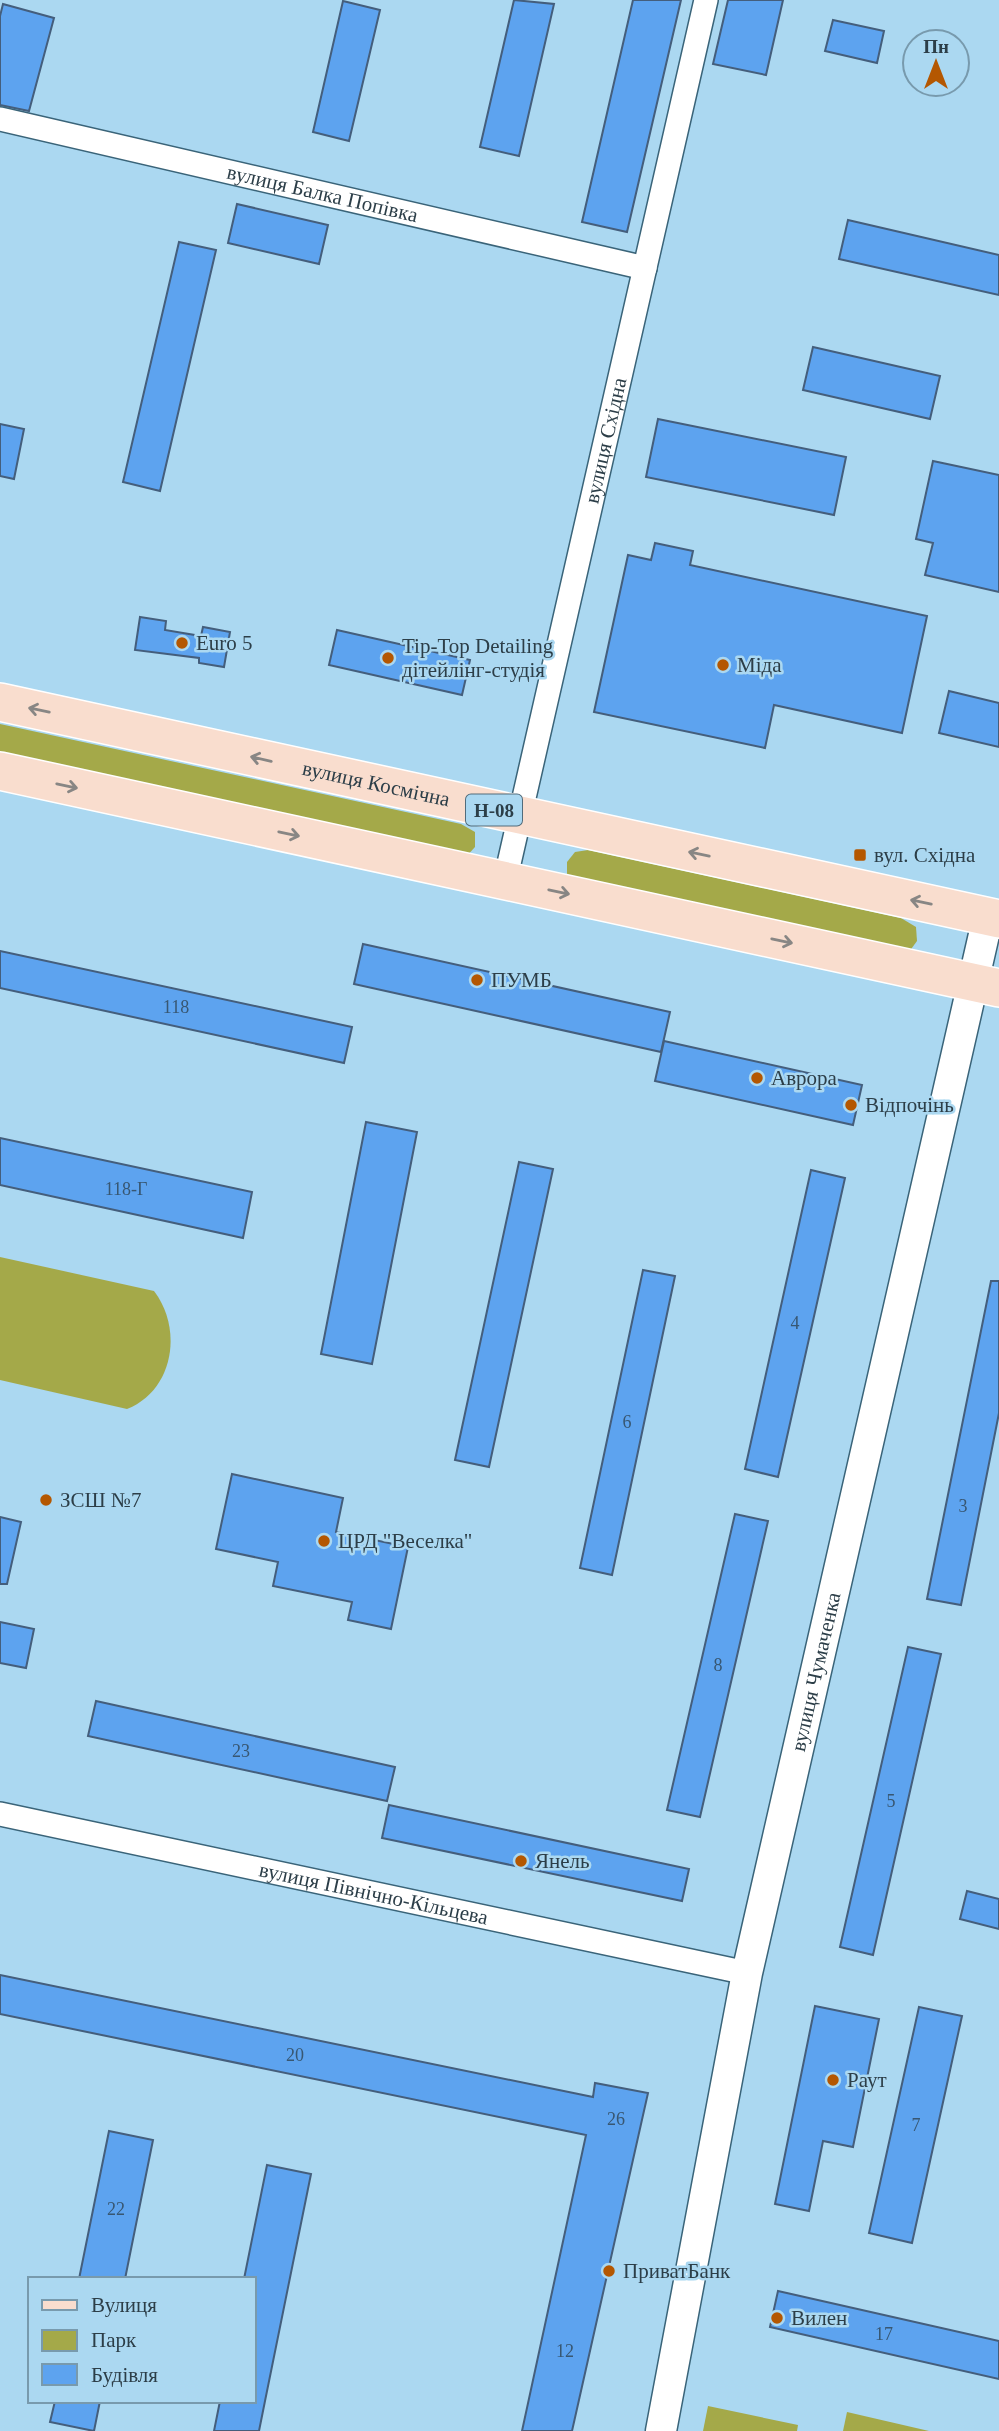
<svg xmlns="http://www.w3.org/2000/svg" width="999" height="2431" viewBox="0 0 999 2431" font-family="Georgia,serif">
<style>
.green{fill:#a4a949}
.building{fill:#5da3ef;stroke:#445e7c;stroke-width:2}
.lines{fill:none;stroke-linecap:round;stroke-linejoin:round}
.minor-casing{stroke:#3a6479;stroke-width:26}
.tertiary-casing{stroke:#3a6479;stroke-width:33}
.primary-casing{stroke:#fff;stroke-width:40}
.minor{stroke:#fff;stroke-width:23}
.tertiary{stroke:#fff;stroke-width:30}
.primary{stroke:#f9ddce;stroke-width:37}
.oneway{stroke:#888684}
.poi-dot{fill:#b45701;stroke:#abd8f1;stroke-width:2.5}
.labels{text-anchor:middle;stroke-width:5;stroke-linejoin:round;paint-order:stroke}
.number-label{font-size:18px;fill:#385772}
.shield{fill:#abd8f1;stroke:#526c7b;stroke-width:2}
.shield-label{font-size:19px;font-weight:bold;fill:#2c3e48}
.street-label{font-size:21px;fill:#2c3e48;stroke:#abd8f1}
.poi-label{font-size:21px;fill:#2c3e48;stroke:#abd8f1;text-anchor:start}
</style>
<rect width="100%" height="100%" fill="#abd8f1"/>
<g class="green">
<path d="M0 724 461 824 475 832V847L465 858 0 761Z"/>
<path d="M588 850 901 918 916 927 917 941 909 952 578 886 567 875V862L575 852Z"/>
<path d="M0 1257 154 1291C183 1329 174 1390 127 1409L0 1380Z"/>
<path d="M708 2406 798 2425 797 2431H703Z"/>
<path d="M847 2412 929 2431H843Z"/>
</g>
<g class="building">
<path d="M514 0 554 4 519 156 480 147Z"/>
<path d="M633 0H681L627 232 582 222Z"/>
<path d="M728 0H783L766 75 713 64Z"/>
<path d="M343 1 380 10 349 141 313 132Z"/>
<path d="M3 4 54 18 29 111 0 105V16Z"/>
<path d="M833 20 884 31 877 63 825 51Z"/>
<path d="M237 204 328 225 319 264 228 243Z"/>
<path d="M848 220 999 255V295L839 259Z"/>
<path d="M179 242 216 250 160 491 123 482Z"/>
<path d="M813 347 940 376 930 419 803 390Z"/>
<path d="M658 419 846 457 834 515 646 477Z"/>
<path d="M0 424 24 429 14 479 0 476Z"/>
<path d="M933 461 999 475V592L925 575 933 543 916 539Z"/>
<path d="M655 543 693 551 690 565 927 616 902 733 774 705 765 748 594 712 628 555 651 560Z"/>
<path d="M140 617 166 621 165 630 201 636 203 627 230 632 224 667 199 663V658L135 650Z"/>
<path d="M337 630 470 660 462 695 329 665Z"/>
<path d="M949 691 999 703V747L939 733Z"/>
<path d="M363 944 670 1012 661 1052 354 984Z"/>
<path d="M0 951 352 1027 344 1063 0 988Z"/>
<path d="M664 1041 862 1085 853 1125 655 1081Z"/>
<path d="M366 1122 417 1132 372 1364 321 1354Z"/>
<path d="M0 1138 252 1192 243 1238 0 1185Z"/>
<path d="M519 1162 553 1169 489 1467 455 1460Z"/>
<path d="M811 1170 845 1178 778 1477 745 1469Z"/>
<path d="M643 1270 675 1276 612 1575 580 1568Z"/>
<path d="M991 1281H999V1413L961 1605 927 1599Z"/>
<path d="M232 1474 343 1498 336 1532 408 1547 391 1629 348 1620 352 1602 273 1586 278 1562 216 1549Z"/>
<path d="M735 1514 768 1521 700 1817 667 1810Z"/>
<path d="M0 1517 21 1522 7 1584H0Z"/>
<path d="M0 1622 34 1629 26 1668 0 1663Z"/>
<path d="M908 1647 941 1654 873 1955 840 1947Z"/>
<path d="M96 1701 395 1767 387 1801 88 1736Z"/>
<path d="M389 1805 689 1869 682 1901 382 1838Z"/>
<path d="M967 1891 999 1899V1929L960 1919Z"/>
<path d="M0 1975 593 2097 595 2083 648 2093 572 2431H522L586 2135 0 2014Z"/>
<path d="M815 2006 879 2019 853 2147 823 2141 809 2211 775 2204Z"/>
<path d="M919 2007 962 2016 912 2243 869 2233Z"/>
<path d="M109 2131 153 2140 125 2279H79Z"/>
<path d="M267 2165 311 2174 265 2401 259 2431H214L220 2401H254V2279H244Z"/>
<path d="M778 2291 999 2341V2379L770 2327Z"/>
<path d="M55 2401H100L94 2431 50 2422Z"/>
</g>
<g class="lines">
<defs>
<g id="minor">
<path id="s1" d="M0 119 645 268"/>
<path id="s2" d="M505 881 706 0"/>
<path id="s3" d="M0 1814 747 1973"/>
</g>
<g id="tertiary">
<path id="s4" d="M661 2431 747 1973 988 917"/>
</g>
<g id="primary">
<path id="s5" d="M0 702 999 919"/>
<path d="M0 771 999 988"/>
</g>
</defs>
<use href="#minor" class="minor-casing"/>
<use href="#tertiary" class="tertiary-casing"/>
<use href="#primary" class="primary-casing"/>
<use href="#minor" class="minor"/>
<use href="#tertiary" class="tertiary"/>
<use href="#primary" class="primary"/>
</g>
<defs><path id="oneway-shaft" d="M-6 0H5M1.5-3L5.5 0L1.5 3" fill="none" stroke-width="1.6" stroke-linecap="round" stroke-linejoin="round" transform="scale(1.75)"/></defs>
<g class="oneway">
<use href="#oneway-shaft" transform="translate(39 710) rotate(-168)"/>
<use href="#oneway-shaft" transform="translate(261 759) rotate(-167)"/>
<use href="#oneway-shaft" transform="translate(67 786) rotate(12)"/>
<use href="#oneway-shaft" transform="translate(289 834) rotate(12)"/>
<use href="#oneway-shaft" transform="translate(699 854) rotate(-168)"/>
<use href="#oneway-shaft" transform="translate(559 892) rotate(12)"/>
<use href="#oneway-shaft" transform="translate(921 902) rotate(-168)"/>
<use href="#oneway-shaft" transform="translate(782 941) rotate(12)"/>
</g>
<g class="poi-dot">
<circle cx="182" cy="643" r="7"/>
<circle cx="388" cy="658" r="7"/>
<circle cx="723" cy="665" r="7"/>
<rect x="853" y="848" width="14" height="14" rx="3.5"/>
<circle cx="477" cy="980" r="7"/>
<circle cx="757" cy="1078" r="7"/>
<circle cx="851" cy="1105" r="7"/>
<circle cx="46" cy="1500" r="7"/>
<circle cx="324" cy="1541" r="7"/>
<circle cx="521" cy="1861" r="7"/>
<circle cx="833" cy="2080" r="7"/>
<circle cx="609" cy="2271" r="7"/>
<circle cx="777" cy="2318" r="7"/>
</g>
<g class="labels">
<g class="number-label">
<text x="176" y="1013">118</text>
<text x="126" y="1195">118-Г</text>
<text x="795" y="1329">4</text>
<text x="627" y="1428">6</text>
<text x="963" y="1512">3</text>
<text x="718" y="1671">8</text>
<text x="241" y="1757">23</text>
<text x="891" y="1807">5</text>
<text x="295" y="2061">20</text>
<text x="616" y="2125">26</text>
<text x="916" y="2131">7</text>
<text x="116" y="2215">22</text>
<text x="884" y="2340">17</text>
<text x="565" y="2357">12</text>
</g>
<rect class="shield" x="466" y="794.5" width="56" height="31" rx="5"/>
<g class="shield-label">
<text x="494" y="817">Н-08</text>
</g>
<g class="street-label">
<text dy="7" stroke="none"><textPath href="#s1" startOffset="331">вулиця Балка Попівка</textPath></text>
<text dy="7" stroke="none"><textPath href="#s2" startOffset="452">вулиця Східна</textPath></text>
<text dy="7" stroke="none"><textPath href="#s5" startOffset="385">вулиця Космічна</textPath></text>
<text dy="7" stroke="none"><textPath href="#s4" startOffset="775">вулиця Чумаченка</textPath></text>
<text dy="7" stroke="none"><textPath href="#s3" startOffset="382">вулиця Північно-Кільцева</textPath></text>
</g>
<g class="poi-label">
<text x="196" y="650">Euro 5</text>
<text x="402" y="653">Tip-Top Detailing<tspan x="402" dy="24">дітейлiнг-студiя</tspan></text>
<text x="737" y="672">Міда</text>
<text x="874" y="862">вул. Східна</text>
<text x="491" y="987">ПУМБ</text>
<text x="771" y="1085">Аврора</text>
<text x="865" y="1112">Відпочінь</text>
<text x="60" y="1507">ЗСШ №7</text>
<text x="338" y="1548">ЦРД "Веселка"</text>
<text x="535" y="1868">Янель</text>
<text x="847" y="2087">Раут</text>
<text x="623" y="2278">ПриватБанк</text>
<text x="791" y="2325">Вилен</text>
</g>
</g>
<rect x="28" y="2277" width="228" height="126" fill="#abd8f1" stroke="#789aad" stroke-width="2"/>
<rect x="42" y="2300" width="35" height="10" fill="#f9ddce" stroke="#789aad" stroke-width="2"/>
<text x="91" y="2312" font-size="21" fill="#2c3e48">Вулиця</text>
<rect x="42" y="2330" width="35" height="21" fill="#a4a949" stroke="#789aad" stroke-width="2"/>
<text x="91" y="2347" font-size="21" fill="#2c3e48">Парк</text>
<rect x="42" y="2364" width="35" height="21" fill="#5da3ef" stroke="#789aad" stroke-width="2"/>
<text x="91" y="2382" font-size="21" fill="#2c3e48">Будівля</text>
<g transform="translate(936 63)"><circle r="33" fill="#abd8f1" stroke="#789aad" stroke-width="2"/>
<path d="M0-5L12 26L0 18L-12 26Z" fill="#b45701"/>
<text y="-10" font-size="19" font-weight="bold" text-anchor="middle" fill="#2c3e48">Пн</text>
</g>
</svg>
